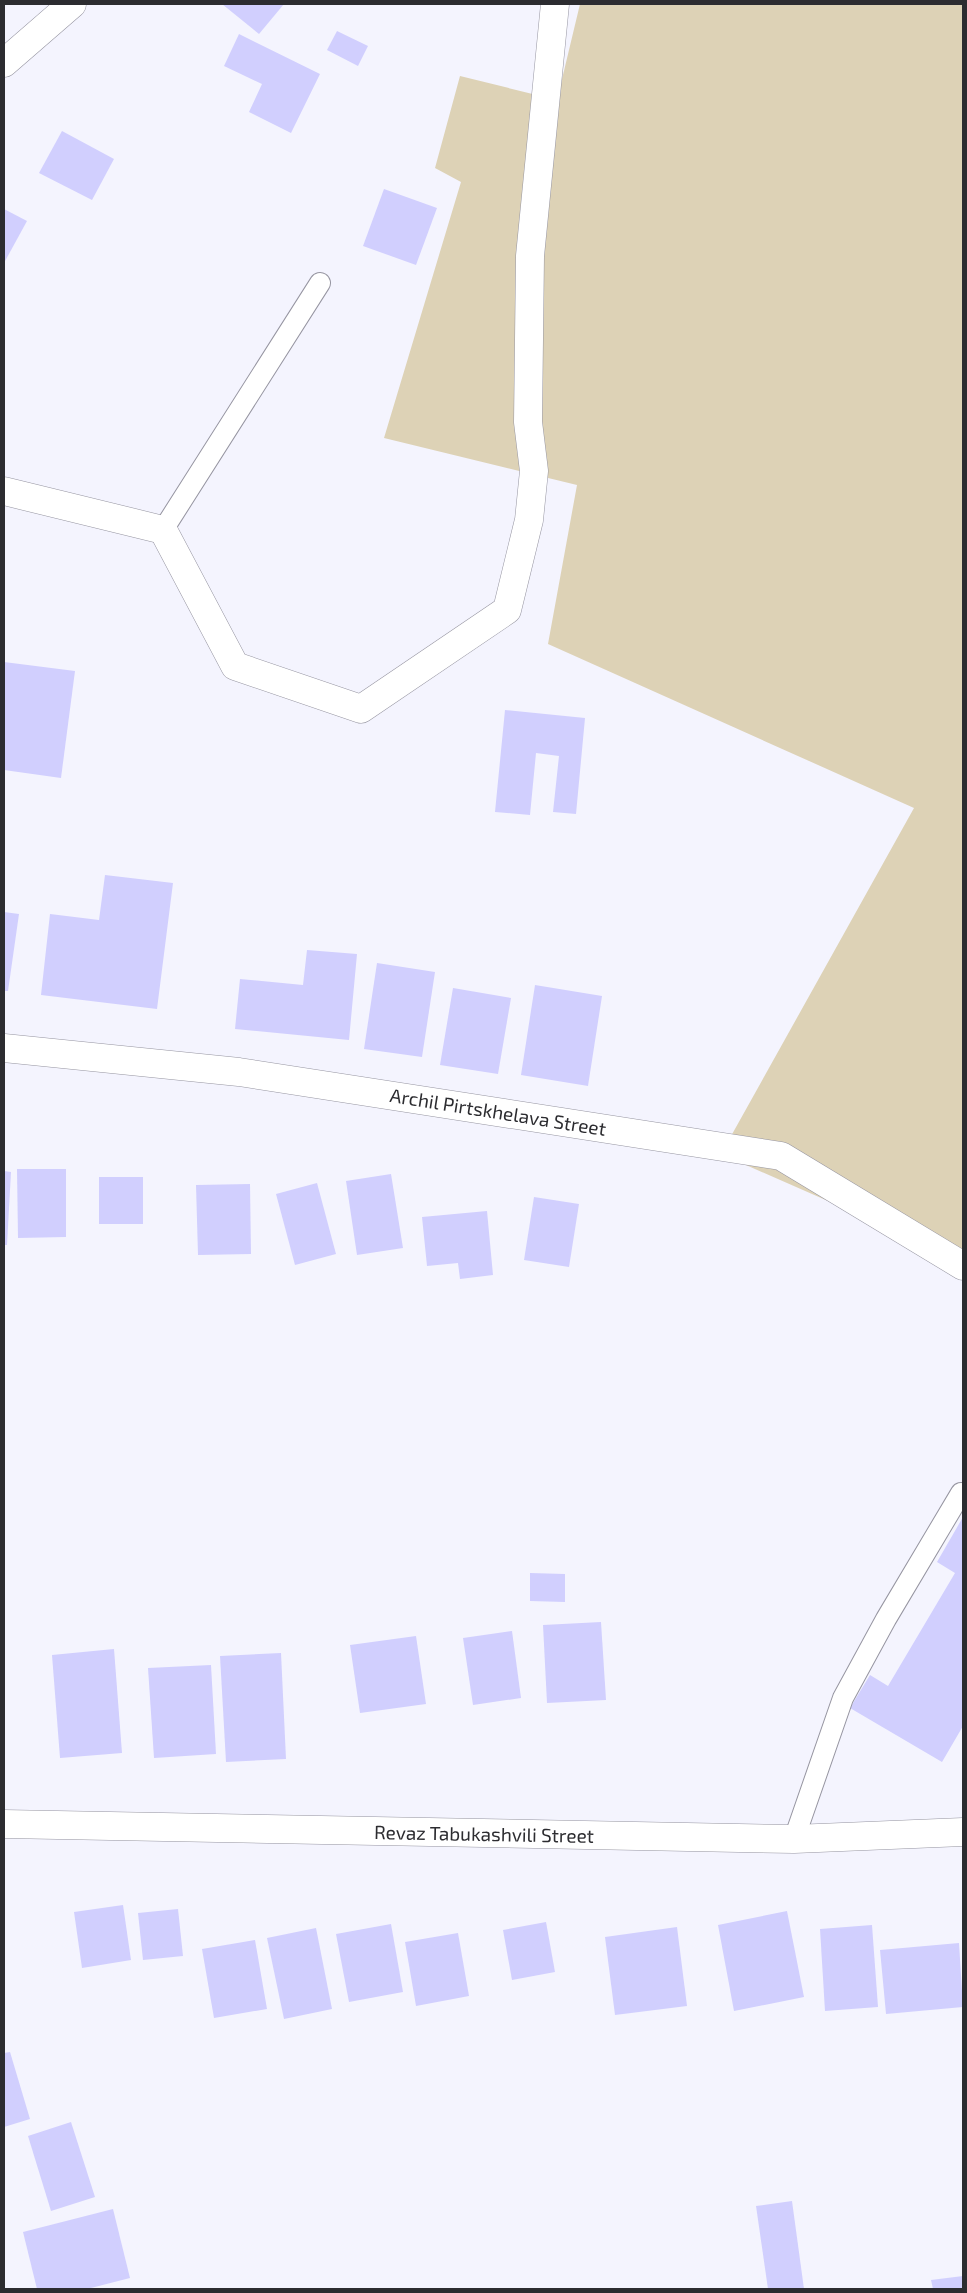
<svg xmlns="http://www.w3.org/2000/svg" width="967" height="2293" viewBox="0 0 967 2293" font-family="'Exo 2',sans-serif">
<style>
.green{fill:#ddd2b6}
.building{fill:#d1cffe}
.lines{fill:none;stroke-linecap:round;stroke-linejoin:round}
.lane-casing{stroke:#9695a1;stroke-width:22}
.street-casing{stroke:#9695a1;stroke-width:29}
.secondary-casing{stroke:#9695a1;stroke-width:29}
.lane{stroke:#fff;stroke-width:20}
.street{stroke:#fff;stroke-width:28}
.secondary{stroke:#fff;stroke-width:28}
.labels{text-anchor:middle;stroke-width:5;stroke-linejoin:round;paint-order:stroke}
.street-label{font-size:19px;fill:#2c2c30;stroke:#fff}
</style>
<rect width="100%" height="100%" fill="#f4f4fe"/>
<path class="green" d="M580 4H963V1264L928 1245 721 1154 914 808 548 644 577 485 384 438 461 182 435 168 460 76 557 100Z"/>
<g class="building">
<path d="M222 4H284L259 34Z"/>
<path d="M337 31 368 46 358 66 327 50Z"/>
<path d="M239 34 320 74 291 133 249 112 262 84 224 66Z"/>
<path d="M62 131 114 159 92 200 39 173Z"/>
<path d="M384 189 437 208 416 265 363 246Z"/>
<path d="M4 209 27 221 4 263Z"/>
<path d="M4 662 75 671 61 778 4 770Z"/>
<path d="M505 710 585 718 576 814 553 812 559 756 536 753 530 815 495 812Z"/>
<path d="M105 875 173 883 157 1009 41 995 50 914 99 920Z"/>
<path d="M4 912 19 914 8 991H4Z"/>
<path d="M307 950 357 954 349 1040 235 1029 240 979 303 985Z"/>
<path d="M377 963 435 972 422 1057 364 1049Z"/>
<path d="M535 985 602 996 588 1086 521 1075Z"/>
<path d="M453 988 511 998 498 1074 440 1065Z"/>
<path d="M17 1169H66V1237L18 1238Z"/>
<path d="M4 1171 11 1172 7 1245H4Z"/>
<path d="M391 1174 403 1248 357 1255 346 1181Z"/>
<rect x="99" y="1177" width="44" height="47"/>
<path d="M317 1183 336 1254 295 1265 276 1194Z"/>
<path d="M250 1184 251 1254 198 1255 196 1185Z"/>
<path d="M534 1197 579 1204 569 1267 524 1260Z"/>
<path d="M487 1211 493 1275 460 1279 458 1263 427 1266 422 1217Z"/>
<path d="M963 1517V1726L942 1762 850 1708 870 1675 888 1686 955 1573 937 1562Z"/>
<path d="M530 1573 565 1574V1602L530 1601Z"/>
<path d="M601 1622 606 1700 547 1703 543 1625Z"/>
<path d="M512 1631 521 1698 473 1705 463 1638Z"/>
<path d="M416 1636 426 1704 360 1713 350 1645Z"/>
<path d="M114 1649 122 1753 60 1758 52 1655Z"/>
<path d="M281 1653 286 1759 226 1762 220 1656Z"/>
<path d="M211 1665 216 1754 154 1758 148 1668Z"/>
<path d="M123 1905 131 1960 82 1968 74 1912Z"/>
<path d="M178 1909 183 1956 143 1960 138 1913Z"/>
<path d="M787 1911 804 1997 734 2011 718 1925Z"/>
<path d="M546 1922 555 1972 512 1980 503 1930Z"/>
<path d="M391 1924 403 1992 349 2002 336 1934Z"/>
<path d="M872 1925 878 2007 825 2011 820 1929Z"/>
<path d="M677 1927 687 2006 615 2015 605 1937Z"/>
<path d="M316 1928 332 2009 284 2019 267 1938Z"/>
<path d="M458 1933 469 1996 416 2006 405 1942Z"/>
<path d="M255 1940 267 2009 214 2018 202 1949Z"/>
<path d="M959 1943 963 2007 886 2014 880 1950Z"/>
<path d="M10 2052 30 2119 4 2127V2053Z"/>
<path d="M71 2122 95 2197 51 2211 28 2136Z"/>
<path d="M792 2201 804 2289H768L756 2206Z"/>
<path d="M113 2209 130 2278 87 2289H37L23 2232Z"/>
<path d="M963 2276V2289H933L931 2280Z"/>
</g>
<g class="lines">
<defs>
<g id="lane">
<path d="M163 530 320 283"/>
<path d="M794 1839 843 1698 886 1619 961 1493"/>
</g>
<g id="street">
<path d="M4 491 163 530 235 666 361 709 507 610 529 520 534 471 528 422 530 256 555 4"/>
<path d="M4 1048 239 1072 781 1156 963 1266"/>
<path d="M4 1824 794 1839 963 1832"/>
</g>
<path id="secondary" d="M4 63 72 4"/>
</defs>
<use href="#lane" class="lane-casing"/>
<use href="#street" class="street-casing"/>
<use href="#secondary" class="secondary-casing"/>
<use href="#lane" class="lane"/>
<use href="#street" class="street"/>
<use href="#secondary" class="secondary"/>
</g>
<g class="labels">
<g class="street-label">
<text transform="translate(498 1112) rotate(9)" y="7">Archil Pirtskhelava Street</text>
<text transform="translate(484 1834) rotate(1)" y="7">Revaz Tabukashvili Street</text>
</g>
</g>
<rect width="967" height="2293" fill="none" stroke="#2c2c30" stroke-width="10"/>
</svg>
